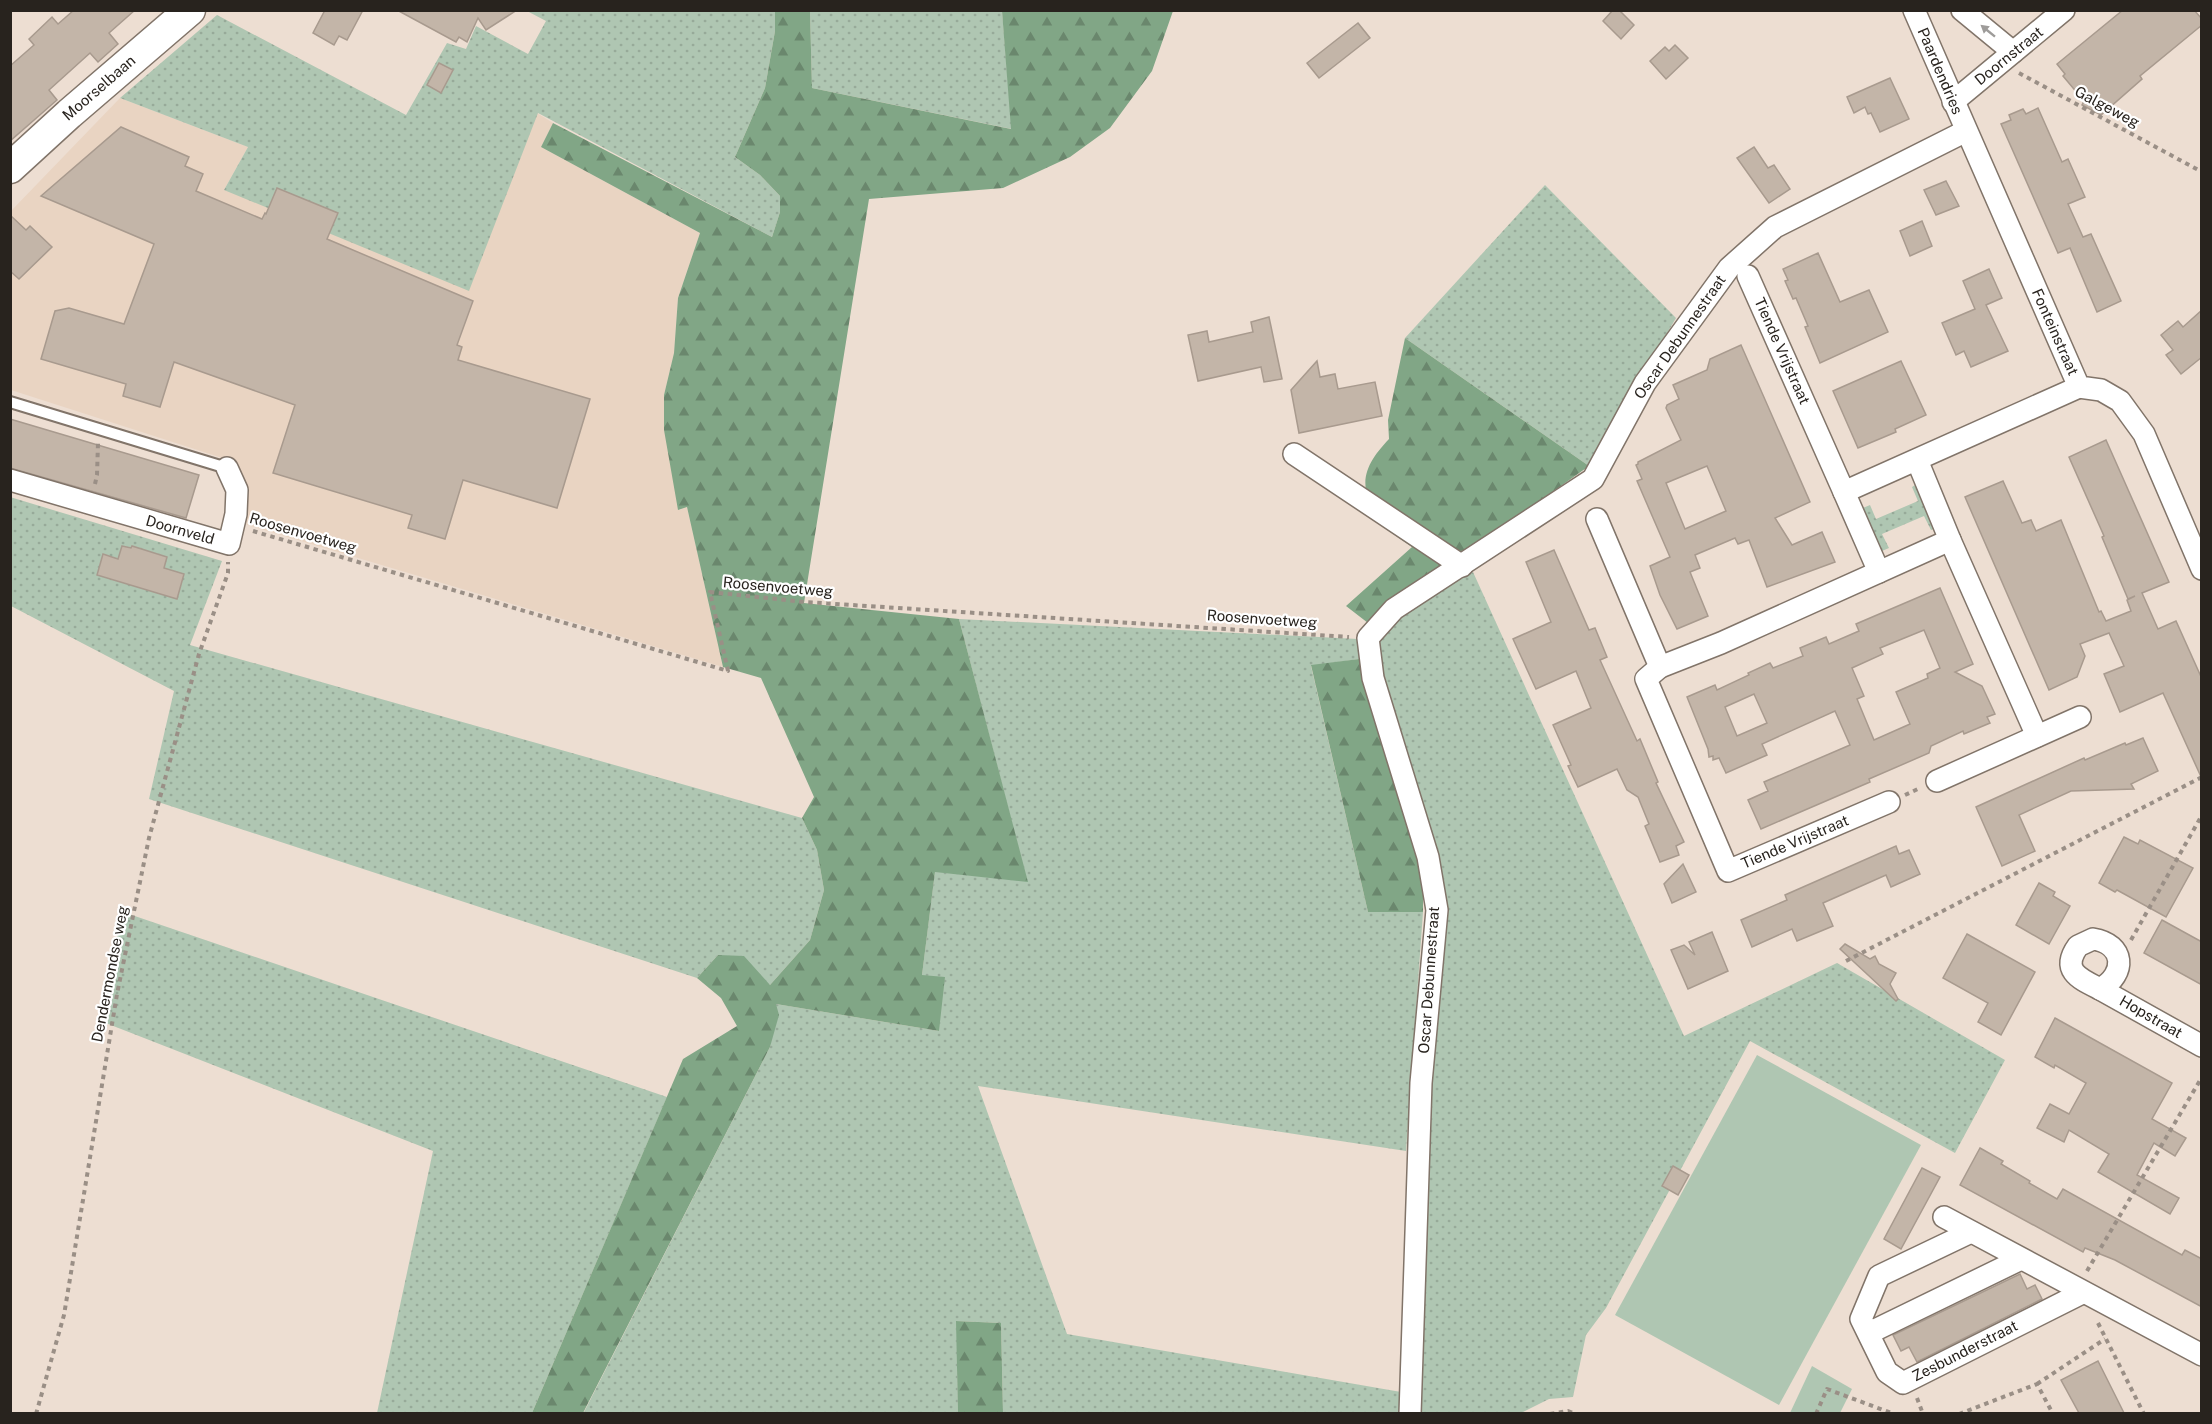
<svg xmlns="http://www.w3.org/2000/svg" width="2212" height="1424" viewBox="0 0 2212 1424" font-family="'Public Sans',sans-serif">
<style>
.built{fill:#e9d4c2}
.grass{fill:url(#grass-dots)}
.forest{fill:url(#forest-firs)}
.pitch{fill:#afc6b2}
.building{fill:#c3b5a8;stroke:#a89a8e;stroke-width:1.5;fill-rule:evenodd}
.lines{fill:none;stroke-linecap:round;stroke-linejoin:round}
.lane-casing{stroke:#817469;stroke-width:14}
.street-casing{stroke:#817469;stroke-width:24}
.secondary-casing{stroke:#817469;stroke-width:33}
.path{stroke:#9a8f86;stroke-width:4;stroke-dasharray:4.5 4.5;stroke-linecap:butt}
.lane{stroke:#fff;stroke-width:10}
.street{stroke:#fff;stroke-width:21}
.secondary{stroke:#fff;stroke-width:30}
.oneway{fill:#9e9c9a}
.labels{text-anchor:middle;stroke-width:4.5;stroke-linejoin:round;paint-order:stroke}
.street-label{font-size:15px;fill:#28231e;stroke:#fff}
</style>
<defs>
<pattern id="grass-dots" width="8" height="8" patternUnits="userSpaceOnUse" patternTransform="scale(1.5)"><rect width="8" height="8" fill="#afc6b2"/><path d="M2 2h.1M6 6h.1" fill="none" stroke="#97aa99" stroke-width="1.8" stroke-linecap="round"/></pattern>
<pattern id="forest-firs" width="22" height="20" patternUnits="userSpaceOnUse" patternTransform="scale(1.5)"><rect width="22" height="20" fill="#81a686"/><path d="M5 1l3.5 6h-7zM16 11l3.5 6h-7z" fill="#6a876d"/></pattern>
</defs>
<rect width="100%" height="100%" fill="#edded2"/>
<path class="built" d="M120 98 248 147 224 190 537 113 553 123 541 147 700 233 678 298 674 353 664 395 679 510 687 507 723 667 241 523 247 491 238 463 11 390V211Z"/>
<g class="grass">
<path d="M527 11H775V31L765 88 735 157 760 175 780 196V212L772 237 538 113 469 291 224 190 248 147 120 98 217 15 406 115 447 43 466 49 476 26 528 54 546 21Z"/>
<path d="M810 11H1002L1012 129 812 88Z"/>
<path d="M1545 185 1676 318 1589 466 1405 338Z"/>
<path d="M1917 484 1937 528 1931 530 1924 516 1882 534 1889 548 1882 551 1863 508 1870 505 1876 519 1918 501 1912 487Z"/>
<path d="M10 497 222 561 190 645 802 818 817 850 824 890 810 940 770 985 718 955 697 978 149 799 174 691 11 606Z"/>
<path d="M1473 572 1684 1036 1837 963 2005 1060 1955 1153 1750 1041 1606 1308 1586 1335 1573 1397 1549 1399 1521 1413H1418L1426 1145 1444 906 1377 669V640L1408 610Z"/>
<path d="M959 619 1358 639 1359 659 1311 666 1368 912H1423L1406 1151 978 1086 1067 1334 1401 1392 1400 1413H1003L1001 1323 957 1321 958 1413 583 1414 770 1047 776 1004 939 1031 922 975 935 871 1027 881Z"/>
<path d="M123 912 667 1097 532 1413H377L433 1151 98 1020Z"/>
</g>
<g class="forest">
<path d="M775 11H810L812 88 1011 129 1002 11H1173L1152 71 1110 128 1070 157 1003 188 869 199 804 603 959 619 1028 882 935 872 922 975 945 977 939 1031 776 1004 779 1015 770 1047 583 1413H532L683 1059 737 1026 721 998 697 978 718 955 744 956 770 985 810 940 824 890 817 850 802 818 814 797 761 678 723 667 687 507 678 510 664 430V395L674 353 678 298 700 233 541 147 553 123 772 237 780 212V196L760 175 735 157 765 88 775 31Z"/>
<path d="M1405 338 1589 466 1368 623 1346 606 1412 547 1383 527V518C1379 512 1372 506 1369 499 1358 475 1374 455 1389 439L1388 420Z"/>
<path d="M1359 659 1423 880V912H1368L1311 665Z"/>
<path d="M956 1321 1001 1323 1003 1413H958Z"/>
</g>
<g class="pitch">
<path d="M1757 1055 1921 1145 1779 1405 1615 1315Z"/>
<path d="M1812 1366 1852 1389 1840 1413H1790Z"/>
</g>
<g class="building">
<path d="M74 10H135L109 33 118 44 98 62 90 53 49 90 57 100 10 141V66L34 45 29 39 52 17 58 24Z"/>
<path d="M325 10H363L347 40 339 36 334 45 313 33Z"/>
<path d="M397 10H517L486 30 478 18 467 42 459 37 456 42Z"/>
<path d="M1613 10H1619L1634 25 1621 39 1603 21Z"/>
<path d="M2123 10H2194L2202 19V25L2140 76 2142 79 2101 115 2082 105 2084 101 2063 76 2065 74 2057 64Z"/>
<path d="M1358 23 1370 38 1319 78 1307 63Z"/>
<path d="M1675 45 1688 58 1666 79 1650 61 1665 47 1669 51Z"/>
<path d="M439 63 453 70 441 93 427 85Z"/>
<path d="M1890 78 1909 119 1880 132 1871 113 1868 114 1865 107 1854 113 1847 97Z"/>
<path d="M2038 108 2062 162 2068 159 2085 197 2068 204 2083 237 2091 234 2121 301 2097 312 2070 248 2058 253 2001 124 2011 120 2009 115 2023 109 2026 114Z"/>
<path d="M121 127 189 157 185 166 203 174 196 191 262 219 265 213 266 214 277 188 338 213 327 239 473 301 457 345 462 347 458 360 590 399 557 508 463 480 445 539 408 528 412 515 273 473 295 405 174 362 160 407 123 396 126 384 41 359 55 311 69 308 124 324 154 244 41 196Z"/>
<path d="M1754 147 1768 168 1774 165 1790 189 1769 203 1737 158Z"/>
<path d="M1946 181 1959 206 1936 215 1924 190Z"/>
<path d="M10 215 26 230 30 226 52 247 19 279 10 271Z"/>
<path d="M1922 221 1932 246 1910 256 1900 231Z"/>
<path d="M1818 253 1840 302 1869 290 1888 332 1820 363 1805 327 1808 326 1796 298 1793 299 1785 281 1788 280 1783 269Z"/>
<path d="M1989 269 2002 298 1986 305 2008 351 1971 367 1964 351 1956 355 1942 323 1975 309 1963 281Z"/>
<path d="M2202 310V357L2181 374 2166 355 2173 350 2161 335 2178 321 2183 327Z"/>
<path d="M1269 317 1282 379 1264 382 1261 367 1198 381 1188 335 1207 331 1209 342 1253 332 1251 322Z"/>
<path d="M1741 345 1810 502 1775 518 1792 545 1822 532 1835 562 1767 587 1749 540 1738 544 1735 538 1695 555 1700 568 1690 572 1708 616 1677 629 1660 595 1650 566 1670 557 1637 481 1642 479 1636 465 1638 464V462L1681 440 1666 408 1667 405 1679 399 1673 385 1707 370 1710 359ZM1707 466 1726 511 1685 529 1666 483Z"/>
<path d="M1317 361 1320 377 1335 374 1338 389 1375 382 1382 416 1299 433 1291 390Z"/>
<path d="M1901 361 1926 415 1895 429 1896 432 1858 448 1833 391Z"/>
<path d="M10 419 199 475 186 518 10 468Z"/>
<path d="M2106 440 2169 582 2142 593 2158 629 2176 621 2202 679V779L2163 693 2120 712 2104 674 2124 666 2109 633 2080 644 2085 656 2077 677 2049 690 1965 497 2003 481 2022 523 2031 520 2036 531 2061 520 2099 612 2101 611 2106 621 2131 611 2127 600 2135 596 2128 599 2102 537 2104 536 2069 457Z"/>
<path d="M122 546 131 548 132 546 167 557 164 568 184 574 177 599 97 575 103 554 118 559Z"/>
<path d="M1554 550 1589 630 1595 628 1607 657 1600 660 1637 741 1640 739 1658 782 1656 783 1684 842 1676 846 1679 855 1660 862 1645 826 1649 824 1638 797 1627 790 1617 769 1578 787 1568 766 1571 765 1553 725 1591 708 1576 671 1536 689 1513 639 1551 622 1526 562Z"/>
<path d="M1940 588 1973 664 1955 672 1982 686 1995 714 1987 717 1990 723 1964 734 1963 731 1931 746 1929 753 1869 779 1870 782 1761 829 1748 800 1768 791 1764 782 1850 745 1835 711 1762 744 1767 755 1726 773 1719 758 1713 760V756L1709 757 1708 749 1687 697 1715 685 1717 690 1749 675 1748 673 1770 663 1773 668 1803 656 1800 648 1826 637 1829 644 1859 631 1856 624ZM1924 630 1940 668 1927 674 1928 678 1896 692 1910 724 1874 740 1857 699 1864 696 1852 668 1883 654 1880 648ZM1754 694 1767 723 1737 736 1725 707Z"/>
<path d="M2143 738 2158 771 2131 784 2134 789 2071 791 2019 815 2035 851 2002 866 1976 807 2084 758 2085 760 2125 743 2126 745Z"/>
<path d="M2124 837 2138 844 2140 840 2193 868 2166 917 2117 890 2115 892 2099 883Z"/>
<path d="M1896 846 1899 854 1909 850 1920 874 1891 887 1886 875 1823 903 1833 926 1797 941 1792 929 1752 947 1741 920 1787 900 1785 895Z"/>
<path d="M1683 864 1696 892 1672 903 1664 884Z"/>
<path d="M2039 883 2055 892 2053 896 2070 906 2049 944 2016 925Z"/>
<path d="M2162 920 2202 942V985L2144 953Z"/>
<path d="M1712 932 1728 971 1688 989 1671 950 1684 945 1695 955 1689 942Z"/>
<path d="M1967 934 2035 972 2001 1035 1978 1022 1988 1003 1943 978Z"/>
<path d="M1845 944 1870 959 1875 956 1879 964 1896 973 1890 984 1898 999 1896 1001 1840 949Z"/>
<path d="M2055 1018 2172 1083 2152 1119 2186 1138 2175 1156 2154 1143 2137 1175 2179 1198 2170 1214 2098 1172 2109 1154 2069 1130 2064 1142 2037 1128 2050 1104 2069 1114 2086 1083 2055 1065 2054 1068 2035 1057Z"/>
<path d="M1980 1148 2003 1161 2001 1164 2030 1181 2029 1183 2057 1199 2063 1189 2182 1255 2185 1250 2202 1259V1307L2115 1260 2085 1248 2083 1252 1960 1185Z"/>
<path d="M1673 1166 1689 1175 1678 1195 1662 1186Z"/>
<path d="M1922 1168 1940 1177 1901 1249 1884 1239Z"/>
<path d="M2020 1274 2027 1289 2035 1285 2042 1299 1917 1362 1909 1347 1901 1351 1893 1335Z"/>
<path d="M2098 1361 2124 1413H2079L2061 1380Z"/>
</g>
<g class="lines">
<defs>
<path id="lane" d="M10 402 227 468"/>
<g id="street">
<path d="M1914 10 2079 387 2101 390 2120 401 2144 434 2202 569"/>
<path d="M1962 10 2013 52"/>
<path d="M1953 102 2064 10"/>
<path d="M1748 276 1844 492 2079 387"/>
<path d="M1294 454 1462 566"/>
<path d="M1917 460 1950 540 2037 736"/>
<path d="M10 480 229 544 236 514 237 490 227 468"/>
<path d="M1844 492 1879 572"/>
<path d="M1597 519 1660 667 1646 679 1728 871 1889 802"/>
<path d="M1660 667 1721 643 1950 540"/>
<path d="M1937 781 2080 717"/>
<path d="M2093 939C2125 944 2127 974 2100 989 2080 979 2060 971 2078 946Z"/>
<path d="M2100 989 2202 1046"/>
<path d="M1944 1217 2202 1355"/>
<path d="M1971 1232 1879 1276 1861 1319 1887 1372 1903 1383 2082 1293"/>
<path d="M1869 1333 2021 1259"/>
<path d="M1410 1414 1421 1083 1437 910 1428 857 1373 678 1368 638 1394 609 1593 479 1645 383 1729 268 1775 227 1966 131"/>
</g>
<path id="secondary" d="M10 168 69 114 190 10"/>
</defs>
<use href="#lane" class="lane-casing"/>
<use href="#street" class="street-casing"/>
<use href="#secondary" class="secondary-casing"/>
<g class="path">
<path d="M2019 73 2202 172"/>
<path d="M95 484 97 475 98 443"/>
<path d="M253 531 728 671 710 592 805 602 1349 637"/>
<path d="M1905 795 1920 788"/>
<path d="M2131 940 2202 815"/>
<path d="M1846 961 2202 777"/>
<path d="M2087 1271 2202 1077"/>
<path d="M2098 1323 2144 1414"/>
<path d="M2037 1384 2105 1339"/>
<path d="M1917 1398 1923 1414"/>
<path d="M36 1414 64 1315 117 994 149 838 199 654 228 573V562"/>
<path d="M1550 1414 1568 1411 1575 1414"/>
<path d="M1816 1414 1827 1389 1894 1414"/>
<path d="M1959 1414 2037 1384 2053 1414"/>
</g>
<use href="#lane" class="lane"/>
<use href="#street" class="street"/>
<use href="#secondary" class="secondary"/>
</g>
<defs><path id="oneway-solid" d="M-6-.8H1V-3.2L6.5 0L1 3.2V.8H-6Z" transform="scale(1.5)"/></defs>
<use class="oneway" href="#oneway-solid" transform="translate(1988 31) rotate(-141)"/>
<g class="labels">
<g class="street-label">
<text transform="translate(2009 56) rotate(-39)" y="5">Doornstraat</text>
<text transform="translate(1940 71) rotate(67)" y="5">Paardendries</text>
<text transform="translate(99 88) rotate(-41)" y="5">Moorselbaan</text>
<text transform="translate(2107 107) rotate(28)" y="5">Galgeweg</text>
<text transform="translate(2055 332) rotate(66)" y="5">Fonteinstraat</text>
<text transform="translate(1680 337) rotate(-55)" y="5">Oscar Debunnestraat</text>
<text transform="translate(1782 351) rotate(66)" y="5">Tiende Vrijstraat</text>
<text transform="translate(180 530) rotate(16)" y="5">Doornveld</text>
<text transform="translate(303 533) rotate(16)" y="5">Roosenvoetweg</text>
<text transform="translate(778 587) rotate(5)" y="5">Roosenvoetweg</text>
<text transform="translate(1262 619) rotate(4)" y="5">Roosenvoetweg</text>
<text transform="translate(1795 842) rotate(-23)" y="5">Tiende Vrijstraat</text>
<text transform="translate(110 974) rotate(-79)" y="5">Dendermondse weg</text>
<text transform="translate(1429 980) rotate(-86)" y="5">Oscar Debunnestraat</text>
<text transform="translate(2151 1017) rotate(30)" y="5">Hopstraat</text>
<text transform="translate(1965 1351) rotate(-27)" y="5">Zesbunderstraat</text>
</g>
</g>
<rect width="2212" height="1424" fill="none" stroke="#28231e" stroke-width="24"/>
</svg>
